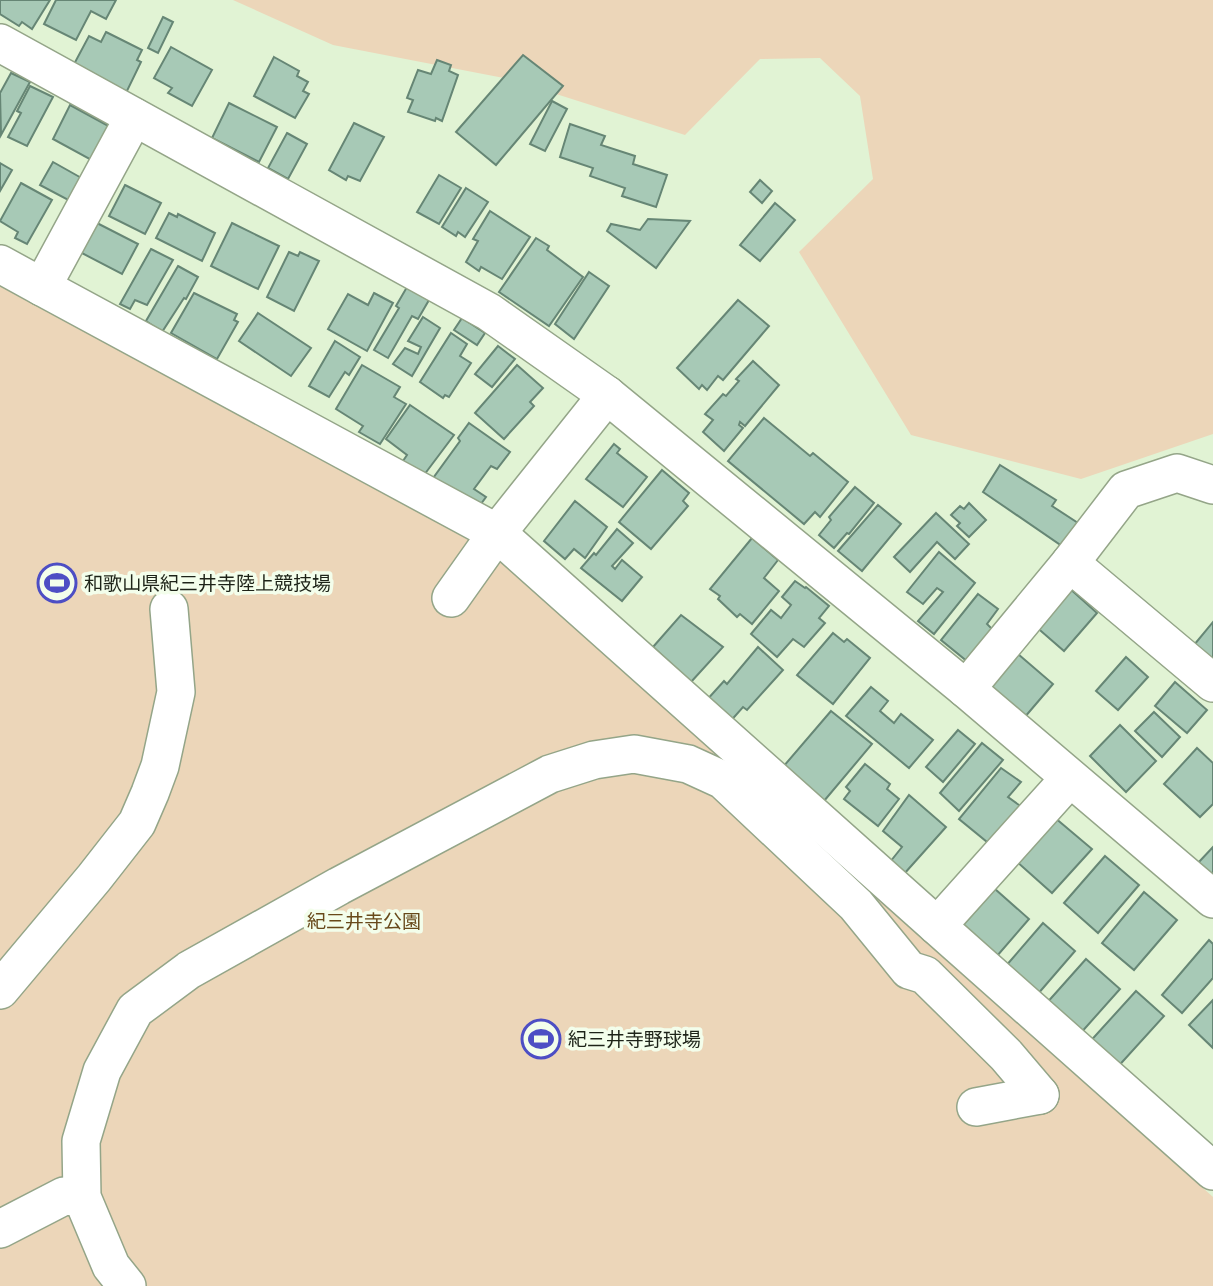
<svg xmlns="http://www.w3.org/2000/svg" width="1213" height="1286" viewBox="0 0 1213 1286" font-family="'Open Sans','Noto Sans JP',sans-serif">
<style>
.green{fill:#ecd6b9}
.building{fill:#a7c9b6;stroke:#668675;stroke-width:2}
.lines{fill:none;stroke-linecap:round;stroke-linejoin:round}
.minor-casing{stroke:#94a588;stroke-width:40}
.minor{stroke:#fff;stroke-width:37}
.labels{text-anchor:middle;stroke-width:7;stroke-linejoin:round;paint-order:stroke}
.poi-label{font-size:19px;fill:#1d2318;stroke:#f3feeb;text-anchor:start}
.park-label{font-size:19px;fill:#68491a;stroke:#f3feeb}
</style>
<rect width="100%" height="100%" fill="#e1f3d4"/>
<g class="green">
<path d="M233 0H1213V434L1081 479 911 435 799 252 873 179 860 96 820 58 760 59 685 135 509 79 333 45Z"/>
<path d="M0 279 449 521 514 565 1213 1197V1286H0Z"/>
</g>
<g class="building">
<path d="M0 0H50L32 29 22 22 19 26 0 14Z"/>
<path d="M56 0H116L106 19 91 11 76 40 44 24Z"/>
<path d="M163 17 173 22 158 53 148 48Z"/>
<path d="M106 32 142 50 137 60 141 62 126 93 73 66 89 36 101 42Z"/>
<path d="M171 47 212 70 192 106 168 93 172 88 154 78Z"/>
<path d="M523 55 563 86 496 165 456 132Z"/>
<path d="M274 57 299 71 297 76 308 82 303 91 309 94 295 118 254 96Z"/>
<path d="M437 60 451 65 449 71 458 75 442 121 436 118 435 121 408 112 413 100 407 98 418 70 431 74Z"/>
<path d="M11 73 30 82 1 135 0 93Z"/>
<path d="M30 86 53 97 27 146 8 137 21 113 17 111Z"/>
<path d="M552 101 567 109 545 151 530 144Z"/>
<path d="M229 103 277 127 259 162 212 138Z"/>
<path d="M70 105 114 129 95 162 53 139Z"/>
<path d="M354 123 384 137 360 181 348 176 346 180 329 170Z"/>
<path d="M570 124 605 136 601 145 635 156 633 164 667 175 656 207 622 196 625 188 590 176 593 168 560 157Z"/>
<path d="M287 133 307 144 288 179 268 168Z"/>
<path d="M53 162 85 180 72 202 40 185Z"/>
<path d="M0 163 12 170 0 191Z"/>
<path d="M439 175 461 188 439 224 417 212Z"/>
<path d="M760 180 772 191 762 203 750 192Z"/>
<path d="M21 183 52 200 27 244 15 238 18 232 0 221Z"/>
<path d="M125 185 161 203 145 234 109 216Z"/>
<path d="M466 188 488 202 465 237 458 232 456 236 442 227Z"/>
<path d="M775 203 795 220 760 261 740 245Z"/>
<path d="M490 211 530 237 502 279 481 267 479 271 466 262 478 241 473 239Z"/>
<path d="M169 213 177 217 178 214 215 233 202 261 156 238Z"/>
<path d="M648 219 690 221 656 268 607 231 611 224 640 230Z"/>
<path d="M93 221 138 244 122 274 78 251Z"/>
<path d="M232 223 279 246 258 289 211 266Z"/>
<path d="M536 238 549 246 547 250 583 277 549 326 499 292Z"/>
<path d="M151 249 173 260 147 305 135 300 130 309 120 304Z"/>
<path d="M289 252 298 256 300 252 319 261 294 311 267 297Z"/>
<path d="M178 266 198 277 186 299 184 298 162 332 146 321Z"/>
<path d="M589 272 609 286 574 339 555 324Z"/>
<path d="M407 287 429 300 418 319 412 316 388 358 374 350 399 308 396 306Z"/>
<path d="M194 293 237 314 234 320 238 322 217 359 171 333Z"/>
<path d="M374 293 393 303 367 351 328 329 348 294 368 305Z"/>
<path d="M738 300 769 326 723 380 718 376 707 390 702 385 699 389 677 368Z"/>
<path d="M258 313 311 348 291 376 239 341Z"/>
<path d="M423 317 440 328 412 376 393 364 405 348 418 354 421 347 408 341Z"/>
<path d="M462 318 485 333 477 345 454 330Z"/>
<path d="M451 333 467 344 460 356 471 363 449 397 445 395 443 398 420 382Z"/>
<path d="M335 341 360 357 349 375 345 372 329 397 309 386Z"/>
<path d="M498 346 515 359 492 387 475 374Z"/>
<path d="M753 361 779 385 745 426 740 422 739 425 743 428 724 451 703 432 713 420 705 414 723 394 726 396 739 381 736 379Z"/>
<path d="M362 365 400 387 394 397 406 404 380 444 359 432 363 426 336 409Z"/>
<path d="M517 365 543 388 530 402 534 406 504 439 475 413Z"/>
<path d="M410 405 454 435 424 475 403 461 407 455 386 439Z"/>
<path d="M764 418 810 456 813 453 848 482 820 517 815 512 804 524 728 461Z"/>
<path d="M469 423 510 452 497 469 491 466 474 489 486 497 478 508 431 481 460 441 458 438Z"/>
<path d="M614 444 620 449 617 453 647 477 623 507 586 479Z"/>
<path d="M1000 465 1056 500 1052 506 1078 523 1062 546 983 492Z"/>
<path d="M662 470 689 493 683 501 688 506 651 549 619 522Z"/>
<path d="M855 487 874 503 849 534 847 533 834 548 819 535 831 520 829 517Z"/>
<path d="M575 501 607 527 585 558 574 549 565 559 544 541Z"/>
<path d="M969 503 986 520 969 537 957 526 960 523 951 515 960 506 964 509Z"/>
<path d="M878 505 901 524 862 571 838 551Z"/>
<path d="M936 513 969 544 955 559 937 542 910 572 894 557Z"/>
<path d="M617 529 633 543 612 566 615 569 622 560 642 577 622 601 581 568 594 553 596 555Z"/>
<path d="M752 538 778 560 764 578 779 591 752 624 740 614 737 617 718 599 720 596 710 589Z"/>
<path d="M939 552 975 583 934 634 918 621 943 592 937 588 923 604 907 592Z"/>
<path d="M795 581 805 588 806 587 829 606 819 618 825 623 804 647 793 639 777 657 751 634 771 610 781 618 791 605 782 597Z"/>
<path d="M1068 587 1097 613 1064 651 1034 625Z"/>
<path d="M978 594 998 609 987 624 994 631 968 662 941 640Z"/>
<path d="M681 615 723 647 691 682 653 647Z"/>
<path d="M1213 622V662L1194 645Z"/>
<path d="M833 633 844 642 847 639 870 658 833 704 797 675Z"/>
<path d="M758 647 783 670 747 710 743 707 728 724 705 702 724 681 727 684Z"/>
<path d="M1018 654 1053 684 1024 718 989 689Z"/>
<path d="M1126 657 1148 677 1118 710 1096 691Z"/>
<path d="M1175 682 1207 710 1187 733 1155 706Z"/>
<path d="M871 687 888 701 880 711 894 723 901 714 933 740 909 768 846 716Z"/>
<path d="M831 711 872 744 824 801 783 767Z"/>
<path d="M1154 712 1180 737 1162 757 1135 731Z"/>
<path d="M1120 725 1156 761 1126 792 1090 756Z"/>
<path d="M958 730 975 744 943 782 926 767Z"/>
<path d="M982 743 1003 760 959 811 940 793Z"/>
<path d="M1197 748 1213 763V804L1200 817 1164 784Z"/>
<path d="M865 764 890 784 887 789 899 799 878 826 844 799 850 791 846 787Z"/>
<path d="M1001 768 1021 782 1008 797 1023 808 992 846 959 819Z"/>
<path d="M909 795 946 827 904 874 890 862 902 847 883 831Z"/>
<path d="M1054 817 1092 849 1052 893 1016 861Z"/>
<path d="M1213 847V877L1198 863Z"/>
<path d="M1105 856 1139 885 1098 933 1064 903Z"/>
<path d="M995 889 1029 919 997 956 963 925Z"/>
<path d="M1144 892 1177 920 1134 970 1102 943Z"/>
<path d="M1043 923 1075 951 1037 995 1005 967Z"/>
<path d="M1209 940 1213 944V978L1182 1013 1162 995Z"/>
<path d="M1086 959 1120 989 1079 1035 1045 1005Z"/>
<path d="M1136 991 1164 1016 1114 1071 1086 1046Z"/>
<path d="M1213 1000V1048L1189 1025Z"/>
</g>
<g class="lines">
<defs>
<g id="minor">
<path d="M0 43 489 312 607 395 966 689 1213 899"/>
<path d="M0 264 42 287 134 117"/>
<path d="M42 287 497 533 451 598"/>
<path d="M607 395 497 533 937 926"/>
<path d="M1070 563 1126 490 1177 473 1213 485"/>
<path d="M966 689 1070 563 1213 683"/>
<path d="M1069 779 937 926 1213 1171"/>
<path d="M0 990 94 878 137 823 150 793 160 766 176 692 169 609"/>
<path d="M976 1107 1040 1095"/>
<path d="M0 1229 64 1196 82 1197"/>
<path d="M127 1286 111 1266 82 1197 81 1141 102 1071 135 1010 189 970 339 886 550 774 594 760 634 754 688 764 723 780 856 905 909 970 925 975 1006 1055 1040 1095"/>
</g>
</defs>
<use href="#minor" class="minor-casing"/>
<use href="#minor" class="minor"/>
</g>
<defs>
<symbol id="stadium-ring" viewBox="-11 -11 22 22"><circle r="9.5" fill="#f3feeb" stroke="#4d4ec4" stroke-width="1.5"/><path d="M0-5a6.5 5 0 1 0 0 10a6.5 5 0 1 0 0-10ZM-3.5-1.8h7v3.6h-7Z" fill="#4d4ec4"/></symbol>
</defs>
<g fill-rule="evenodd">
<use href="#stadium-ring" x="35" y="561" width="44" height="44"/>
<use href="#stadium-ring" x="519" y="1017" width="44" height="44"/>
</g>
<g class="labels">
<g class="poi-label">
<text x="84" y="590">和歌山県紀三井寺陸上競技場</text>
<text x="568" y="1046">紀三井寺野球場</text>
</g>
<g class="park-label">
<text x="364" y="928">紀三井寺公園</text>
</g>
</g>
</svg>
